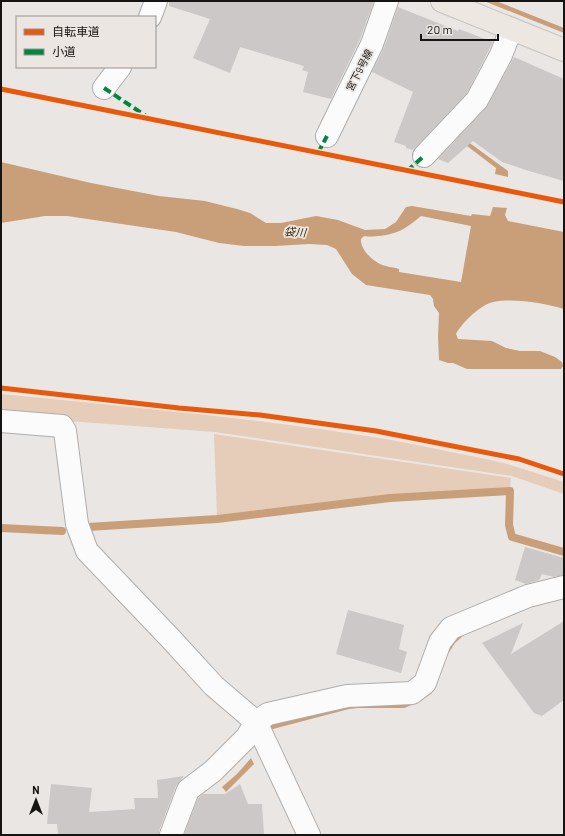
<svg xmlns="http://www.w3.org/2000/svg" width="565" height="836" viewBox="0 0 565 836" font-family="Barlow,'Noto Sans JP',sans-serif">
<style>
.green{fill:#e5cdb9}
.water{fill:#c89f78;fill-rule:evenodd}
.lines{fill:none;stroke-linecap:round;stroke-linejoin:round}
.stream{stroke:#c89f78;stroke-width:8}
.building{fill:#cbc8c7}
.street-casing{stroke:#afadac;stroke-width:24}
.primary-casing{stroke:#c4c3c2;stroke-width:24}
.path{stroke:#c6c6c5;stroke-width:2.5;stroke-dasharray:1 3;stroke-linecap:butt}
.street{stroke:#fcfbfb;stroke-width:22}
.primary{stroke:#ece7e1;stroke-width:22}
.quiet{stroke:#00873e;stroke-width:4;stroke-dasharray:8 4;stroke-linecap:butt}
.cycleway-casing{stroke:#ebe6e2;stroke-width:8}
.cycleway{stroke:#e8590c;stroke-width:5}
.labels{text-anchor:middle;stroke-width:3.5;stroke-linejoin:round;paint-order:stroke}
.street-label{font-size:10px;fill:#161413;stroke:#ebe6e2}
.water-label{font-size:11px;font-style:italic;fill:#3b230a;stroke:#ebe6e2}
</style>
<rect width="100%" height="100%" fill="#e9e6e4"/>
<g class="green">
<path d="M1 394C129 407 258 418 385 439 425 446 465 455 504 463L564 482V494L512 476 215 432 1 416Z"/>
<path d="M214 434 511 478 510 489 385 495 217 515Z"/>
</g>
<g class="water">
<path d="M484 1H496L564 28V33Z"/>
<path d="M456 133 508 171V177L495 174 496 168 454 136Z"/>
<path d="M1 162 91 183 159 196 205 201 237 209 250 213 266 223H281L316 216 338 220 365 230 385 229 396 222 406 207 412 206 471 216 472 214 490 216 493 207 507 208 505 215 508 221 564 232V309C543 303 515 298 493 302 480 305 462 323 456 334L458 339 492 341 506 348 520 351H540L555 357 562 362 563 366 561 369H467L453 363H448L439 360 438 337 439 313 434 306 433 299 430 295 366 285 352 274 336 249 327 245 309 244 275 246H244L219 243 176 232 67 216H45L1 223ZM421 216 471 226 461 282 399 272V269C393 267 386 267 380 264 372 260 360 249 361 239L364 236C377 238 398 234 408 226 413 223 417 219 421 216Z"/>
<path d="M531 604 532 607 464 635 455 643 446 657 431 694 419 702 404 708H358L349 709 269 730 267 724 348 703H399L442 653 463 632Z"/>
<path d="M251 758 254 764 226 792 222 787 237 774Z"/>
</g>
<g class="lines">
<g class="stream">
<path d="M88 527 217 519 390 498 510 491 509 525 512 537 564 552"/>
<path d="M1 528 62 531"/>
</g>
</g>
<g class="building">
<path d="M169 1H374L360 39 331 99 303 92 308 72 302 70 304 66 240 47 230 73 193 58 210 19 169 6Z"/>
<path d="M398 7 458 31 459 29 493 42 467 93 413 150 406 148V146L394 142 413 92 372 72 384 48Z"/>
<path d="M514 57 564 79V181L529 171 502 162 473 141 448 163 438 159 486 108Z"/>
<path d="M525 547 564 558V575L554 577 542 574 539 580 526 584 515 580Z"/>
<path d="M348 610 404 625 399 649 407 652 401 673 336 654Z"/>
<path d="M564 621V700L542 716 534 713 482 643 523 623 511 654Z"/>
<path d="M184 776 176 786 159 831V835H58L57 824H47L51 784 92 788 89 812 135 809 134 798H158L157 780Z"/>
<path d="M240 784 248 804H262L264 835H184L198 798 203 794H225Z"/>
</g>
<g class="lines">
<defs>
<g id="street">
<path d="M150 17 156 1"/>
<path d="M104 88 120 67"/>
<path d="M327 136 372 44 387 1"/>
<path d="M424 156 477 100 501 55 511 29"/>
<path d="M1 421 62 426 65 431 77 524 87 551 171 639 214 686 256 722 309 835"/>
<path d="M171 835 188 790 213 771 247 737 256 722 268 714 347 696 412 693 425 683 440 642 451 628 528 596 564 587"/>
</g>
<path id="primary" d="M442 1 564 50"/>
</defs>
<use href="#street" class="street-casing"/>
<use href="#primary" class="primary-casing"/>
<g class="path">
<path d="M1 89 87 106"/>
<path d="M113 111 308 151"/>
<path d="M339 158 404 171"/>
<path d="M437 177 564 202"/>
<path d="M1 388 179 408 260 415 376 431 519 459 564 474"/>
</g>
<use href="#street" class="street"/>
<use href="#primary" class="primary"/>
<g class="quiet">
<path d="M104 88 146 116"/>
<path d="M318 153 327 136"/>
<path d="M407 171 424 156"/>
</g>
<defs>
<g id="cycleway">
<path d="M1 89 564 202"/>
<path d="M1 388 179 408 260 415 376 431 519 459 564 474"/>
</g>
</defs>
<use href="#cycleway" class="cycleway-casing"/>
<use href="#cycleway" class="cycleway"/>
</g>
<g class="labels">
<g class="street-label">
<text transform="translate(359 70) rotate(-63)" y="4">宮下9号線</text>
</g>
<g class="water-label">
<text transform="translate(295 232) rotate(4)" y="4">袋川</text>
</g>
</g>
<rect width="565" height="836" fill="none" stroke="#161413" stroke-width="4"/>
<rect x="16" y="16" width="140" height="52" fill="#ebe6e2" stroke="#96928f"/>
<rect x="24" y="29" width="20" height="6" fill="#e8590c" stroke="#96928f"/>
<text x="52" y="36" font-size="12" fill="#161413">自転車道</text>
<rect x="24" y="49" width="20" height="6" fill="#00873e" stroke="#96928f"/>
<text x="52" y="56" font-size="12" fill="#161413">小道</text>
<g transform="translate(36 800)" stroke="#ebe6e2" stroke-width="3" paint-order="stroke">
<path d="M0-3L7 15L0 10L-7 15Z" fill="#161413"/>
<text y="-6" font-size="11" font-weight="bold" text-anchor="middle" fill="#161413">N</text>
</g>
<path d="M421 34v6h77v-6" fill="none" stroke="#161413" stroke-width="2"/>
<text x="427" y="34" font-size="12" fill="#161413" stroke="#ebe6e2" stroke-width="3" paint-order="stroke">20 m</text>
</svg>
